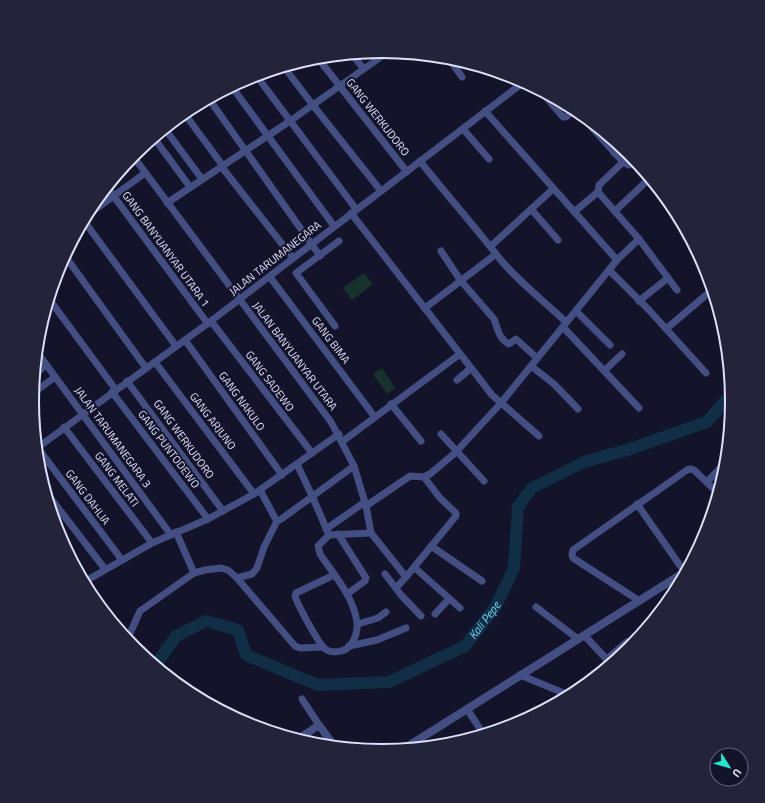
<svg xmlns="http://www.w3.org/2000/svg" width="765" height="803" viewBox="0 0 765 803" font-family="'Titillium Web',sans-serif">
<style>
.green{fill:#17322c}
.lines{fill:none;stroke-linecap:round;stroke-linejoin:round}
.river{stroke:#102e45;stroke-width:12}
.minor{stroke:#434e83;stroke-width:7}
.tertiary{stroke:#434e83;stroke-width:8}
.labels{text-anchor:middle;stroke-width:4;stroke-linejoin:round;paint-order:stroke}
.street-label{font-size:11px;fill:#dee1fc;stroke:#131429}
.water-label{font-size:12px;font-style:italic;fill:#76d2f2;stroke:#131429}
.rim{fill:none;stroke:#dee1fc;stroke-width:2}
</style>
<rect width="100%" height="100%" fill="#131429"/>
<g class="green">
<path d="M364 273 373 284 352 300 343 288Z"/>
<path d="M382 368 395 388 387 394 373 374Z"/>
</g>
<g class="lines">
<path class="river" id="s1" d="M155 666 176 636 206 621 238 630 246 655 318 685 389 682 465 646 496 606 514 568 518 507 532 488 584 462 627 450 707 422 732 393"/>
<g class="minor">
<path d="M352 54 363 68"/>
<path d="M317 57 407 172"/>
<path d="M448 57 462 77"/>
<path d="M284 67 312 104 381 191"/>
<path d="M256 75 356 209"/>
<path d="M232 87 334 226"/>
<path d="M541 91 563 117H566L575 109"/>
<path d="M209 99 320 256"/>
<path d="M575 109 623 162 599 185 598 192 639 239 677 290"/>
<path d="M184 113 223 166"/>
<path d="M165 129 202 179"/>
<path d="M463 129 489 159"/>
<path d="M154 138 190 187"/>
<path d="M614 153 621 146"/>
<path d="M133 156 331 422 354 466 366 506 371 533 406 577 456 516V513L440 498 424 477"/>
<path d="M420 161C445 193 471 222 496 254 514 278 544 301 566 322"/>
<path d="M623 162 629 165 635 159"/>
<path d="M221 166 293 258"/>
<path d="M107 187 208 324"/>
<path d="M167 203 290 121 388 52"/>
<path d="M531 209 558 240"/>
<path d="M615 211 650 178"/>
<path d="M574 212 598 192"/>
<path d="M351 213 492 395 539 436"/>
<path d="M85 217 145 173"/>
<path d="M84 221 176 346"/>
<path d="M491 246 553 189"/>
<path d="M441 251 461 281 494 319C498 330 499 339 509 344L516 339 537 358"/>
<path d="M65 256 146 368"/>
<path d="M617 260 639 239"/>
<path d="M609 270 649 310 706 373"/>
<path d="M270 277 374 416"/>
<path d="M49 299 116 390"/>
<path d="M639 301 668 278"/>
<path d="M425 308 496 254"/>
<path d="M576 311 610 345"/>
<path d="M211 321 312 453"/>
<path d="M335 326 296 273 339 241"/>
<path d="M563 327 639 408"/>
<path d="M666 329 712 290"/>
<path d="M185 340 282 475"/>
<path d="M37 352 171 535"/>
<path d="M155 362 254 494"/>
<path d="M531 366 554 384 578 409"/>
<path d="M605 370 622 354"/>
<path d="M35 374 46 365"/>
<path d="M457 380 471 368"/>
<path d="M127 381 223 511"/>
<path d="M112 392 208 519"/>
<path d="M33 393 55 377"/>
<path d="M391 404 421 441"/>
<path d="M64 427 152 543"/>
<path d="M441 434 484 481"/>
<path d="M343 441 460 354"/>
<path d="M37 447 122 560"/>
<path d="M37 448 211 321 524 82"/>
<path d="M297 464 313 498 329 535"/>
<path d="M707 482 727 461"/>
<path d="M260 490 275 518 277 521 280 520 354 466"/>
<path d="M45 491 105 569"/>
<path d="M637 504 686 574"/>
<path d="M366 506 410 476 424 477 430 474 455 453 501 403 617 260 485 111"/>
<path d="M326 529 365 502"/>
<path d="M176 532 194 573"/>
<path d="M338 534 366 578 365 581 347 594"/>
<path d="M431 546 482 581"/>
<path d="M415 568 460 608"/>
<path d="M385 574 401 595 421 616"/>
<path d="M334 575 296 593 295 596C297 604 319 644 325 649 332 654 344 652 350 646 355 640 358 630 357 623 354 597 334 575 320 554L318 546 329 535 371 533"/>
<path d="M237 578 252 574 257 568 264 547 277 521"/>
<path d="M84 582 152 543 208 519 254 494 339 434"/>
<path d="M396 588 406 577"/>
<path d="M638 600 573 558 572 555 573 550 687 470 691 469 694 470 719 494"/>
<path d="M536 607 578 639"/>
<path d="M435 614 449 599"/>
<path d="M358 624 378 618 386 612"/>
<path d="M584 635 612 665"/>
<path d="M127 640 140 611 194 573 205 570 221 568 228 570 237 578 295 646 300 648 323 647"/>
<path d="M349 646 377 640 406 628"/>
<path d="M607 659 627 642"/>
<path d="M520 675 571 696"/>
<path d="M302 699 319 725"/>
<path d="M467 709 484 735"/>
</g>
<g class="tertiary">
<path d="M297 740 319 725 335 747"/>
<path d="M402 750 688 570"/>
</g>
</g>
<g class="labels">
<g class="street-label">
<text transform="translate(378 117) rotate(52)" y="4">GANG WERKUDORO</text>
<text transform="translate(166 249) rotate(54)" y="4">GANG BANYUANYAR UTARA 1</text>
<text transform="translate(275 258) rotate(-38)" y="4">JALAN TARUMANEGARA</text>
<text transform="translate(331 340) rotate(53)" y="4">GANG BIMA</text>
<text transform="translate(295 356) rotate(53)" y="4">JALAN BANYUANYAR UTARA</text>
<text transform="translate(270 381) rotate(53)" y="4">GANG SADEWO</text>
<text transform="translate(242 401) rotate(54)" y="4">GANG NAKULO</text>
<text transform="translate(213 421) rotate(53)" y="4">GANG ARJUNO</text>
<text transform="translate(113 437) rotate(54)" y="4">JALAN TARUMANEGARA 3</text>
<text transform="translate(184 439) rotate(54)" y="4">GANG WERKUDORO</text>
<text transform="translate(169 449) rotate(53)" y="4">GANG PUNTODEWO</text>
<text transform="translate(117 479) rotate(53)" y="4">GANG MELATI</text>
<text transform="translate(88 497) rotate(53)" y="4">GANG DAHLIA</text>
</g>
<g class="water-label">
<text dy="4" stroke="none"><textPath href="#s1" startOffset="395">Kali Pepe</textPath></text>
</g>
</g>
<path d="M0 0H765V803H0ZM39 401a343 343 0 1 1 686 0a343 343 0 1 1-686 0Z" fill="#23243a" fill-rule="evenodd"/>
<path class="rim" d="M39 401a343 343 0 1 1 686 0a343 343 0 1 1-686 0Z"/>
<g transform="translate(729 767) rotate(127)"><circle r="19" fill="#131429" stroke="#64667d"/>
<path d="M0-3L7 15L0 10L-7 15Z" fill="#1de9d3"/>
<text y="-6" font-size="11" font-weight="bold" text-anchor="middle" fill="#dee1fc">U</text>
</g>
</svg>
